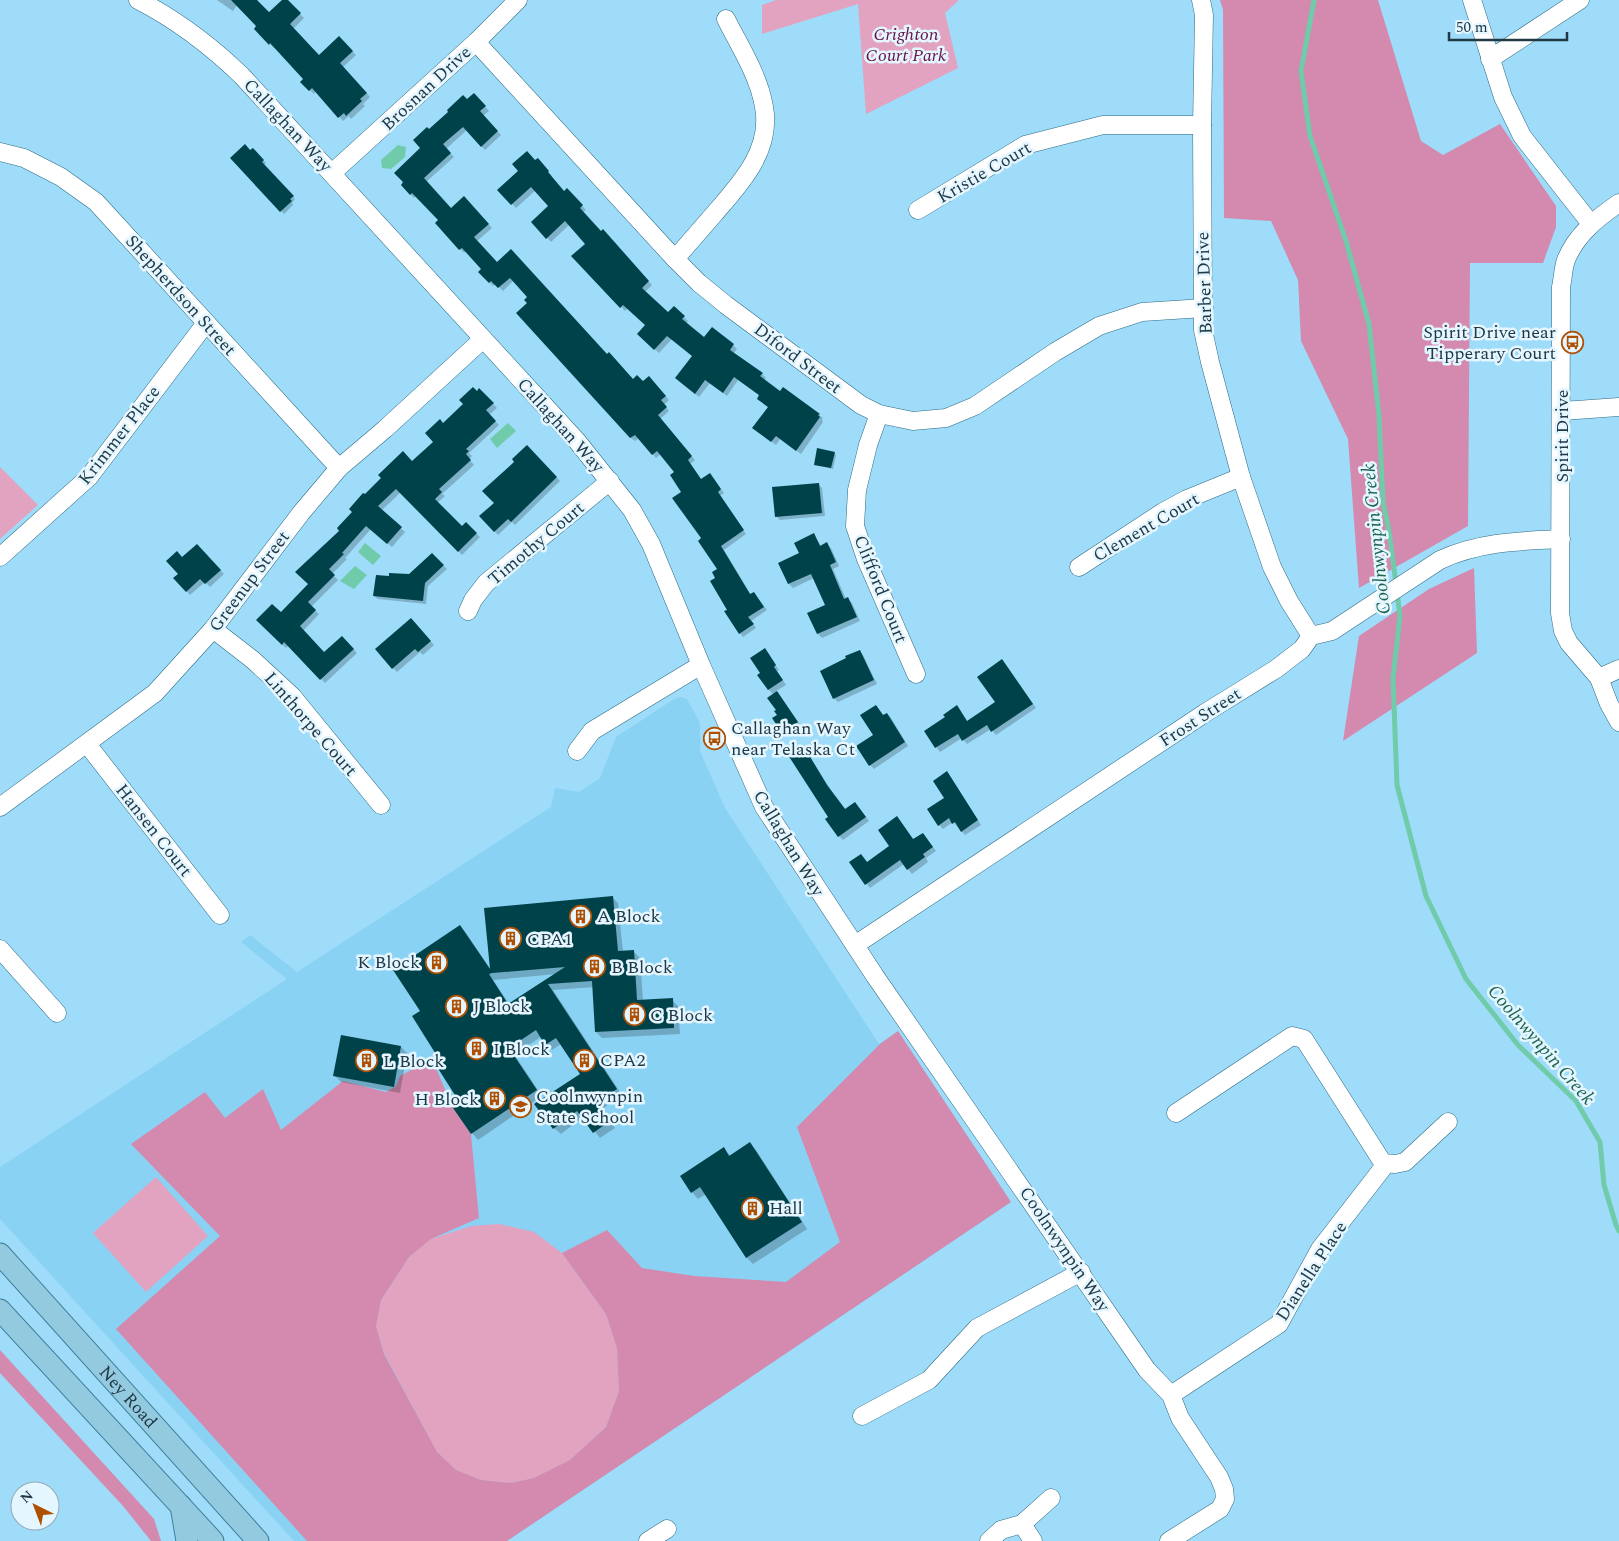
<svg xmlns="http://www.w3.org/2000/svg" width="1619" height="1541" viewBox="0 0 1619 1541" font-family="Spectral,serif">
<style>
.built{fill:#8ad2f3}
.green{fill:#e2a3c1}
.forest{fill:#d38aae}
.water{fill:#70cbab}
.shadow{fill:#0003;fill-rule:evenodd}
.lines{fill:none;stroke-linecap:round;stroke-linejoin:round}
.stream{stroke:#70cbab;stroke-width:5}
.building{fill:#00424a;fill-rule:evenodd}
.minor-casing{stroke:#2d6b85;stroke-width:19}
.major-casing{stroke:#3d809d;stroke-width:23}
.minor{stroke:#fff;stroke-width:18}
.major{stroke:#94cae0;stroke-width:21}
.labels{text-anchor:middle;stroke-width:5;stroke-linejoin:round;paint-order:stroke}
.park-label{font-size:18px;font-style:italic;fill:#681246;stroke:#e4f6ff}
.street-label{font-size:18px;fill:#203945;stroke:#e4f6ff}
.poi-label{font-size:18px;fill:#203945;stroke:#e4f6ff;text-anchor:start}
.water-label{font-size:19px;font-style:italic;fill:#1e644f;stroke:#e4f6ff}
</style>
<rect width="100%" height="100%" fill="#9edcf9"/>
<path class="built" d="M681 697 687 699 700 723V751L725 808 879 1044 898 1031 1011 1202 507 1541H294L0 1219V1167L287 979 241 942 250 935 297 972 551 807 555 788 579 792 600 778 616 737 674 699Z"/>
<g class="green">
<path d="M776 0H959L945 13 958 68 866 114 858 4 762 34V5Z"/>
<path d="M0 467 38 505 0 539Z"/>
<path d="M156 1177 208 1236 146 1292 93 1233Z"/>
<path d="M499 1224 534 1232 562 1253 606 1314 617 1348 619 1391 606 1427 570 1460 534 1478 511 1483 481 1480 456 1470 437 1452 384 1353 376 1326 381 1300 409 1257 431 1239 471 1226Z"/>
</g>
<g class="forest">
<path d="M1220 0H1378L1421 141 1443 155 1500 124 1556 206V227L1543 263H1470L1468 526 1359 588 1348 439 1301 341 1298 280 1271 221 1224 218 1223 10Z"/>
<path d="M1474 568 1477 653 1343 741 1359 636 1429 589Z"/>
<path d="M898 1031 1011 1202 507 1541H307L116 1329 220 1236 131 1144 205 1092 225 1118 263 1089 281 1130 343 1081 386 1092 396 1086 400 1076 432 1059 453 1108 471 1134 479 1218 431 1239 409 1257 381 1300 376 1326 384 1354 437 1452 456 1470 481 1480 511 1483 534 1478 570 1460 606 1427 619 1391 617 1348 606 1314 562 1253 607 1230 642 1268 694 1276 786 1282 840 1242 797 1127 880 1044Z"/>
<path d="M0 1350 154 1519 161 1541H151L123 1506 0 1373Z"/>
</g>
<g class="water">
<path d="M398 145 406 147 405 157 391 169 382 168 381 160Z"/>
<path d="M508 423 516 431 497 448 490 439Z"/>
<path d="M365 543 381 556 373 565 358 552Z"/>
<path d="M355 566 367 575 354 589 340 581Z"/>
</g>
<g class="shadow">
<path d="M217 0H249L269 14 283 0H286L304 18 293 29 319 57 339 37 356 55 343 67 370 97 363 104 365 106 351 119 349 116 343 121 316 92 314 94 302 82 305 79 275 46 274 48 255 29 258 26 237 5 233 11Z"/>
<path d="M474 95 489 111 483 116 501 135 485 150 467 130 446 149 454 157 426 182 451 210 464 198 492 228 477 241 497 263 634 380 643 383 652 381 669 400 664 405 669 411 660 419 695 460 690 464 701 480 713 478 724 493 720 496 746 534 724 550 751 595 754 593 767 610 751 621 756 628 743 637 740 633 728 610 717 578 719 570 703 539 676 472 661 454 656 458 639 438 635 441 631 438 518 313 529 303V297L514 280 503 291 496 284 493 286 479 272 483 269 466 251 464 253 436 223 439 220 416 196 414 198 402 185 422 148 429 131Z"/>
<path d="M251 151 255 152 266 163 264 165 295 199 292 203 293 205 284 214 232 158Z"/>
<path d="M535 162 542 164 552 176 551 177 565 193 571 194 586 210 583 212 601 232 607 235 652 285 645 292 668 314 674 308 688 321 686 324 705 339 733 345 737 349 733 354 762 374 766 378 764 380 780 393 784 388 823 418 822 420 823 422 801 454 780 439 776 445 758 432 769 408 758 399 760 396 738 380 727 396 710 383 699 397 680 382 694 356 672 339 659 353 639 334 647 325 628 308 625 311 573 256 587 244 570 224 551 242 533 222 550 206 536 190 516 208 499 190Z"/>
<path d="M480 390 497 408 489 415 499 425 469 453 472 456 469 459 474 465 442 494 445 496 437 503 462 528 466 524 480 537 462 555 401 492 381 511 405 532 392 547 371 529 345 558 347 559 332 574 338 580 311 607 319 614 303 631 324 654 342 637 357 653 325 683 289 645 286 648 258 620 281 614 310 584 341 531 365 496 412 462 435 442 444 425Z"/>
<path d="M527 446 560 481 515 525 512 522 498 535 481 516 495 503 516 462Z"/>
<path d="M834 453 836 455 833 469 815 465Z"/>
<path d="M818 484 822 488 825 516 780 520 776 516Z"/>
<path d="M814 535 821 546 827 544 831 548 839 566 833 569 846 599H848L852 603 860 621 822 638 818 634 826 606 814 578 793 588 789 584 779 564 800 554Z"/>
<path d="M197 545 224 574 210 587 205 582 190 595 175 578 179 574Z"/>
<path d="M432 555 447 569 428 586 426 604 378 599 374 596 390 578 409 576Z"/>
<path d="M415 624 434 645 423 655 420 652 397 672 393 668Z"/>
<path d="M765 650 779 670 777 671 786 685 776 691 801 726 786 736 774 719 778 716 774 695 769 690 762 674Z"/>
<path d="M859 651 863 655 877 684 838 702 834 698Z"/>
<path d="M1006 665 1036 708 996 735 991 729 967 744 962 738 940 752 925 732 947 718 957 707 968 722 997 702Z"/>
<path d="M876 706 884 716 887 714 891 718 908 746 874 769 870 765 875 736Z"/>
<path d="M806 751 831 790 846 810 855 803 869 821 843 840 839 836Z"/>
<path d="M947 773 981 825 965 835 953 822 943 829 939 825 946 798Z"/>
<path d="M897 818 914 840 926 838 936 851 926 858 928 862 912 874 904 864 870 888 850 863H867L891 846Z"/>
<path d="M612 897 618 903 623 952 633 951 640 958 643 1001 672 1000 678 1006 680 1034 602 1038 596 1032 594 987 553 990 622 1095 602 1109 615 1128 600 1138 583 1117 561 1134 554 1128 536 1104 581 1074 561 1044 552 1050 541 1037 514 1054 542 1096 478 1140 472 1133 455 1108 462 1104 439 1056 422 1011 460 926 466 933 491 970ZM557 974 510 1005 493 980Z"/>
<path d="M401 1047 407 1053 400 1093 341 1082 335 1076Z"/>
<path d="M750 1144 756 1150 807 1229 753 1264 747 1258 706 1194 698 1199 692 1192 724 1149 731 1156Z"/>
</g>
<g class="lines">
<g class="stream">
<path d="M1314 0 1301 71 1310 136 1346 241 1369 324 1379 416 1383 502 1389 531 1396 584"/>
<path d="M1397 592 1400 616 1393 678 1397 785 1426 896 1466 979 1518 1045 1576 1101 1600 1142 1604 1185 1616 1225 1619 1231"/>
</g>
</g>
<g class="building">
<path d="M231 0H257L269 12 282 0H288L301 13 290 24 319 55 339 36 353 51 340 63 367 93 360 99 362 101 346 116 344 113 338 118 312 88 309 91 300 82 303 79 270 43 269 45 254 29 256 26Z"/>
<path d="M474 93 486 106 480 111 498 131 481 147 463 127 443 144 451 153 424 178 451 208 464 196 489 224 474 237 497 262 511 249 607 354 609 352 633 379 637 375 643 381 649 376 666 396 661 400 667 407 658 415 692 456 688 460 701 479 710 473 721 489 718 492 744 530 721 546 750 594 754 592 764 607 748 617 754 624 739 634 724 611 727 610 710 581 715 578 712 572 717 569 698 541 701 538 672 498 681 492 670 475 674 472 657 451 652 455 635 435 630 438 516 313 527 303 524 300 527 297 510 278 498 288 491 281 489 283 478 272 481 269 462 248 459 250 435 223 438 220 412 193 410 195 401 185 403 182 394 173 420 148 413 140 427 127 429 129 448 112 447 110 463 95 467 99Z"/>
<path d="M245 144 250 150 253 148 264 160 262 162 294 196 290 199 292 201 280 212 230 158Z"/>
<path d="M527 151 535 160 538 158 549 171 548 172 564 191 567 188 583 205 580 208 601 231 603 229 649 281 642 288 668 312 674 306 685 316 682 319 704 337 712 327 734 344 730 350 763 373 760 376 780 391 783 387 820 414 818 415 820 417 796 451 776 436 771 442 752 428 768 407 757 399 759 395 734 377 723 393 705 380 695 394 675 378 692 356 667 336 654 350 637 334 645 325 623 305 620 308 571 256 585 244 565 221 546 239 531 222 548 206 531 187 511 205 497 190 518 171 512 164Z"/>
<path d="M473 387 477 391 479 388 494 403 486 410 496 421 466 449 469 451 466 454 471 460 439 489 442 492 435 499 462 526 466 522 477 533 458 552 396 489 378 506 402 527 387 544 366 526 342 553 344 554 329 569 335 575 308 602 316 610 300 626 324 652 342 636 354 649 320 680 284 642 282 645 256 620 272 604 281 612 308 584 295 572 339 531 337 528 352 512 349 509 363 493 365 494 381 478 378 475 403 451 412 461 433 442 425 433 440 419 443 423 463 404 459 400Z"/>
<path d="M527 445 557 477 511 522 508 519 494 532 479 516 494 503 482 491 514 462 512 459Z"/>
<path d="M817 448 835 452 831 468 814 465Z"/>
<path d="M819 483 822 513 775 517 772 487Z"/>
<path d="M814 533 820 546 827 542 836 562 830 565 844 599 848 597 857 617 817 634 807 613 825 605 811 574 788 584 778 563 799 553 794 543Z"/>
<path d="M197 544 221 570 205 584 200 579 186 592 173 578 178 574 166 561 177 551 182 557Z"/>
<path d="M432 553 444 565 425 583 423 601 373 596 376 575 389 576V573L409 574Z"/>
<path d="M411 618 431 641 418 652 415 649 392 669 375 649Z"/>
<path d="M765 648 776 665 774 667 783 680 768 690 757 675 760 673 750 658Z"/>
<path d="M860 650 874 680 833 699 820 671 846 658 845 656Z"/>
<path d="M1002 659 1033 704 991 732 987 725 962 741 958 734 935 748 924 731 945 717 943 715 957 705 967 721 995 702 977 677Z"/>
<path d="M777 691 798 722 782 733 772 718 777 715 774 711 776 710 767 698Z"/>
<path d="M876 705 883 715 887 713 905 742 869 766 856 746 873 735 860 715Z"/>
<path d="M803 745 827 785 845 809 855 802 866 817 838 837 825 819 828 817 788 755Z"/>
<path d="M947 771 978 820 961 832 955 822 952 824 949 818 938 826 927 809 944 798 933 781Z"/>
<path d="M897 816 913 839 923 833 933 847 923 854 925 857 907 870 900 860 865 885 849 862 861 854 867 862 889 846 878 830Z"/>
<path d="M613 896 618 951 634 950 637 1000 673 998 674 1028 595 1032 592 981 548 984 617 1089 597 1102 610 1121 593 1133 577 1111 553 1129 534 1104 580 1074 556 1038 545 1045 536 1030 509 1048 537 1090 471 1134 453 1108 460 1103 432 1059 437 1056 412 1016 420 1011 393 970 460 925 490 969 484 908ZM565 967 508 1004 489 974 492 973Z"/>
<path d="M341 1035 401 1046 394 1087 333 1076Z"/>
<path d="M750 1142 802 1222 746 1258 700 1187 691 1193 680 1176 724 1147 729 1156Z"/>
</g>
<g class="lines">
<defs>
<g id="minor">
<path d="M138 0C177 20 211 46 242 76L577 441 632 510 651 544 701 665 764 807 875 976 1147 1370 1171 1395 1180 1418 1219 1477 1224 1489 1225 1499 1220 1509 1169 1541"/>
<path d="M1201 0 1204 15 1202 125 1203 330 1210 362 1241 477 1272 567 1289 601 1311 636"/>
<path d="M1472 0 1503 97 1522 136 1591 224"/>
<path d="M476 42 675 259 699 283 726 305 861 405 879 414 913 421 946 418 975 406 1055 352 1099 326 1142 312 1204 308"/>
<path d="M1490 59 1580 0"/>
<path d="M0 152 24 158 61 177 96 202 339 468"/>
<path d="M332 173 476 42 518 0"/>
<path d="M1619 203C1597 218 1576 235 1566 260 1563 268 1563 278 1561 287L1560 613 1563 631 1569 643 1599 678 1609 704 1619 722"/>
<path d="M918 210 1025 145 1103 125H1202"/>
<path d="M675 259C688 244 702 228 715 213 741 183 772 150 764 107 759 76 740 47 726 19"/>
<path d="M1562 411 1619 407"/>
<path d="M879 414 868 445 857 490 855 526 866 559 916 674"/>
<path d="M0 557 89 477 206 323"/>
<path d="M1079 567 1163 512 1187 499 1241 477"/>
<path d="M468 611 473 600 486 583 610 481"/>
<path d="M213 629 253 660 292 696 381 805"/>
<path d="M1599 678 1619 669"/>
<path d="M87 744 220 915"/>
<path d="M577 751 592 731 701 665"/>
<path d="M0 807 155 693 213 629 301 513 339 468 385 429 483 339"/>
<path d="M855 945 1205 713 1276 669 1302 649 1311 636 1332 631 1440 560C1479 542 1519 541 1561 539"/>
<path d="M0 949 57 1013"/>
<path d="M1383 1163 1395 1164 1405 1162 1448 1122"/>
<path d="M1171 1395 1279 1324 1320 1249 1382 1169 1383 1163 1304 1039 1292 1036 1176 1113"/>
<path d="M862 1416 929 1380 977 1328 1081 1272"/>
<path d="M1022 1524 1033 1541"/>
<path d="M648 1541 667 1529"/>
<path d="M989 1541 1001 1530 1022 1524 1051 1498"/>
</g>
<g id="major">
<path id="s1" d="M0 1254 258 1541"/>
<path d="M0 1310 213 1541"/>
<path d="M181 1506 187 1541"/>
</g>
</defs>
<use href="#minor" class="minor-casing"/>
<use href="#major" class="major-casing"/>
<use href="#minor" class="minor"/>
<use href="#major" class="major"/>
</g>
<defs>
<symbol id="bus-ring" viewBox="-11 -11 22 22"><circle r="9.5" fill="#e4f6ff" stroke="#ae4f01" stroke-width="1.5"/><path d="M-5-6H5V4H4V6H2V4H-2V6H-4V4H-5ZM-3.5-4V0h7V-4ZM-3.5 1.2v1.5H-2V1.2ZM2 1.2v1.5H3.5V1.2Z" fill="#ae4f01"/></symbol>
<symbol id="building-ring" viewBox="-11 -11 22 22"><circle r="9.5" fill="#e4f6ff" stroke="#ae4f01" stroke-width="1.5"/><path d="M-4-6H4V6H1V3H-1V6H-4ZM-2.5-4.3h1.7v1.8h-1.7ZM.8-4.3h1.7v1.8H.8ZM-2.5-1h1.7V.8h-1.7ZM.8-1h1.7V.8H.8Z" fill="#ae4f01"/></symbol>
<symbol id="school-ring" viewBox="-11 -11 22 22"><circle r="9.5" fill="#e4f6ff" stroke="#ae4f01" stroke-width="1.5"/><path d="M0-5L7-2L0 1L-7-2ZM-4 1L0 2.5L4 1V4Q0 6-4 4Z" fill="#ae4f01"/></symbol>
</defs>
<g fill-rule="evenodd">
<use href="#bus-ring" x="1560" y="330" width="25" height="25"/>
<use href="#bus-ring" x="702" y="726" width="25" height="25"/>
<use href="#building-ring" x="568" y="904" width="25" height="25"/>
<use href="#building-ring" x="498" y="926" width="25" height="25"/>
<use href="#building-ring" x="424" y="950" width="25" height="25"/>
<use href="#building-ring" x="582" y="954" width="25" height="25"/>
<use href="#building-ring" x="444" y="994" width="25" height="25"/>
<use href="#building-ring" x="622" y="1002" width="25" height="25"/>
<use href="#building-ring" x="464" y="1036" width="25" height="25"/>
<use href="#building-ring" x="572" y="1048" width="25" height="25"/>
<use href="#building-ring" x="354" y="1048" width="25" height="25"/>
<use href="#building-ring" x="482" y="1086" width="25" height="25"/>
<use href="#school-ring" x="508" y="1094" width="25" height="25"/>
<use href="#building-ring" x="740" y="1196" width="25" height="25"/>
</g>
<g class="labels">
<g class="park-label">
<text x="906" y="40">Crighton<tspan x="906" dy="21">Court Park</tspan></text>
</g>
<g class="street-label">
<text transform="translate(426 88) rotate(-43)" y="6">Brosnan Drive</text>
<text transform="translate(288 125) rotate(47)" y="6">Callaghan Way</text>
<text transform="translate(984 172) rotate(-30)" y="6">Kristie Court</text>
<text transform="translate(1204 283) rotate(-92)" y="6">Barber Drive</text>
<text transform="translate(181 295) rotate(48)" y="6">Shepherdson Street</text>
<text transform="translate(798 358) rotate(37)" y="6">Diford Street</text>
<text transform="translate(561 425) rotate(48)" y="6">Callaghan Way</text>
<text transform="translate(119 435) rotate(-52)" y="6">Krimmer Place</text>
<text transform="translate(1562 436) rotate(-90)" y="6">Spirit Drive</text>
<text transform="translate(1146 527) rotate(-30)" y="6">Clement Court</text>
<text transform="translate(536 543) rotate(-40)" y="6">Timothy Court</text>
<text transform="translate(249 581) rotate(-53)" y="6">Greenup Street</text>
<text transform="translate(881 589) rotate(68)" y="6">Clifford Court</text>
<text transform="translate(1200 717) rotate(-33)" y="6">Frost Street</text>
<text transform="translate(311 724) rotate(49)" y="6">Linthorpe Court</text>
<text transform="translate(154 830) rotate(52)" y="6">Hansen Court</text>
<text transform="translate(789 843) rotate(59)" y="6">Callaghan Way</text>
<text transform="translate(1065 1249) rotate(56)" y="6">Coolnwynpin Way</text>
<text transform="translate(1311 1271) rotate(-57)" y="6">Dianella Place</text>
<text dy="6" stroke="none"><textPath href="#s1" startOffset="192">Ney Road</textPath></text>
</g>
<g class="poi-label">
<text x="1556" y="338" text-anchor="end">Spirit Drive near<tspan x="1556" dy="21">Tipperary Court</tspan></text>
<text x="731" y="734">Callaghan Way<tspan x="731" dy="21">near Telaska Ct</tspan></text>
<text x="597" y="922">A Block</text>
<text x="527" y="945">CPA1</text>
<text x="420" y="968" text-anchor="end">K Block</text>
<text x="611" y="973">B Block</text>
<text x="473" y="1012">J Block</text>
<text x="650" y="1021">C Block</text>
<text x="493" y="1055">I Block</text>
<text x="600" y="1066">CPA2</text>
<text x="383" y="1067">L Block</text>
<text x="536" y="1102">Coolnwynpin<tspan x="536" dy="21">State School</tspan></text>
<text x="479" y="1105" text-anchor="end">H Block</text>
<text x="769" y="1214">Hall</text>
</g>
<g class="water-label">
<text transform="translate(1375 539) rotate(-96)" y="7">Coolnwynpin Creek</text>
<text transform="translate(1542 1044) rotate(49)" y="7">Coolnwynpin Creek</text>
</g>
</g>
<g transform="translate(35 1506) rotate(318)"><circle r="24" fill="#e4f6ff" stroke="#96aab5"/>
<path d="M0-4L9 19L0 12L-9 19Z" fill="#ae4f01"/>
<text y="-8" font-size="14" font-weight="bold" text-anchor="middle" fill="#203945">N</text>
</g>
<path d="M1449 32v8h118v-8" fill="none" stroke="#203945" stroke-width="2.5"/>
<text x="1456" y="32" font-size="15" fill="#203945" stroke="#e4f6ff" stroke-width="4" paint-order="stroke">50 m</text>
</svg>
